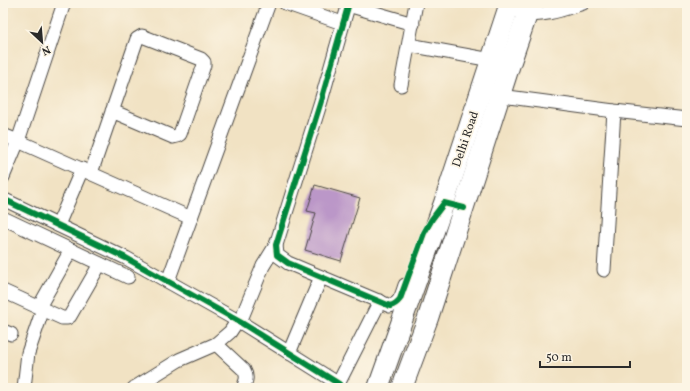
<svg xmlns="http://www.w3.org/2000/svg" width="690" height="391" viewBox="0 0 690 391" font-family="Vollkorn,serif">
<style>
.building{fill:#bb97c8}
.lines{fill:none;stroke-linecap:round;stroke-linejoin:round}
.street-casing{stroke:#494642;stroke-width:15}
.primary-casing{stroke:#494642;stroke-width:22}
.street{stroke:#fff;stroke-width:13}
.primary{stroke:#fff;stroke-width:20}
.cycleway-casing{stroke:#fcf5e5;stroke-width:8}
.cycleway{stroke:#00873e;stroke-width:6}
.labels{text-anchor:middle;stroke-width:3.5;stroke-linejoin:round;paint-order:stroke}
.street-label{font-size:12px;fill:#2b2b2b;stroke:#fcf5e5}
</style>
<rect width="100%" height="100%" fill="#fcf5e5"/>
<filter id="ink" filterUnits="userSpaceOnUse"><feTurbulence type="fractalNoise" baseFrequency=".025" numOctaves="2"/><feDisplacementMap in="SourceGraphic" scale="8" xChannelSelector="R" yChannelSelector="G"/><feConvolveMatrix kernelMatrix="1 2 1 2 8 2 1 2 1" color-interpolation-filters="sRGB"/></filter>
<filter id="wash" filterUnits="userSpaceOnUse"><feTurbulence type="fractalNoise" baseFrequency=".012" numOctaves="4" result="noise"/><feDisplacementMap in="SourceGraphic" scale="16" xChannelSelector="R" yChannelSelector="G"/><feGaussianBlur stdDeviation="0.9" result="paint"/><feColorMatrix in="noise" values="0 0 0 0 0 0 0 0 0 0 0 0 0 0 0 0 0 1.4 0 .05"/><feComposite in="paint" operator="in"/></filter>
<g filter="url(#wash)">
<rect width="100%" height="100%" fill="#f1e2c3"/>
<g id="blocks">
<path class="building" d="M315 185 360 198 341 261 305 250 316 213 307 211Z"/>
</g>
</g>
<g filter="url(#ink)">
<use href="#blocks" fill-opacity="0" stroke="#494642" stroke-width="1"/>
<g class="lines">
<defs>
<g id="street">
<path d="M285 3 342 23"/>
<path d="M349 3 321 101 276 245 277 255 288 263 390 306C400 304 402 294 405 285"/>
<path d="M348 5 413 24"/>
<path d="M522 13C542 18 564 9 583 3"/>
<path d="M409 45 497 61"/>
<path d="M401 85 416 3"/>
<path d="M494 95 614 111 687 119"/>
<path d="M3 135 18 141 191 218"/>
<path d="M91 173 137 39 142 36 201 59 204 62V65L180 134 177 136 173 137 112 111"/>
<path d="M3 177 18 141 64 3"/>
<path d="M3 199 126 258 240 322 339 384"/>
<path d="M3 218 128 277"/>
<path d="M58 225 82 169"/>
<path d="M604 270 614 111"/>
<path d="M168 281 269 3"/>
<path d="M3 291 62 318H67L70 316 100 264"/>
<path d="M39 307 71 250"/>
<path d="M240 322 263 266 276 245"/>
<path d="M3 331 11 334"/>
<path d="M216 344 244 370C248 377 246 381 243 388"/>
<path d="M289 353 321 277"/>
<path d="M24 388 28 353 43 309"/>
<path d="M134 388 179 360 216 344 230 332 238 320"/>
<path d="M336 388 380 301"/>
</g>
<g id="primary">
<path d="M378 388 444 203 510 3"/>
<path d="M402 388 428 318 510 64 531 3"/>
</g>
</defs>
<use href="#street" class="street-casing"/>
<use href="#primary" class="primary-casing"/>
<use href="#street" class="street"/>
<use href="#primary" class="primary"/>
<defs>
<g id="cycleway">
<path d="M349 3 321 101 276 245 277 255 288 263 390 306C394 305 397 303 400 299L424 233 432 219 444 203 464 208"/>
<path d="M3 199 126 258 240 322 339 384"/>
</g>
</defs>
<use href="#cycleway" class="cycleway-casing"/>
<use href="#cycleway" class="cycleway"/>
</g>
</g>
<g class="labels">
<g class="street-label">
<text transform="translate(465 139) rotate(-71)" y="4">Delhi Road</text>
</g>
</g>
<rect width="690" height="391" fill="none" stroke="#fcf5e5" stroke-width="16"/>
<g transform="translate(42 42) rotate(154)" stroke="#fcf5e5" stroke-width="3" paint-order="stroke">
<path d="M0-3L7 15L0 10L-7 15Z" fill="#2b2b2b"/>
<text y="-6" font-size="11" font-weight="bold" text-anchor="middle" fill="#2b2b2b">N</text>
</g>
<path d="M540 361v6h90v-6" fill="none" stroke="#2b2b2b" stroke-width="2"/>
<text x="546" y="361" font-size="12" fill="#2b2b2b" stroke="#fcf5e5" stroke-width="3" paint-order="stroke">50 m</text>
</svg>
